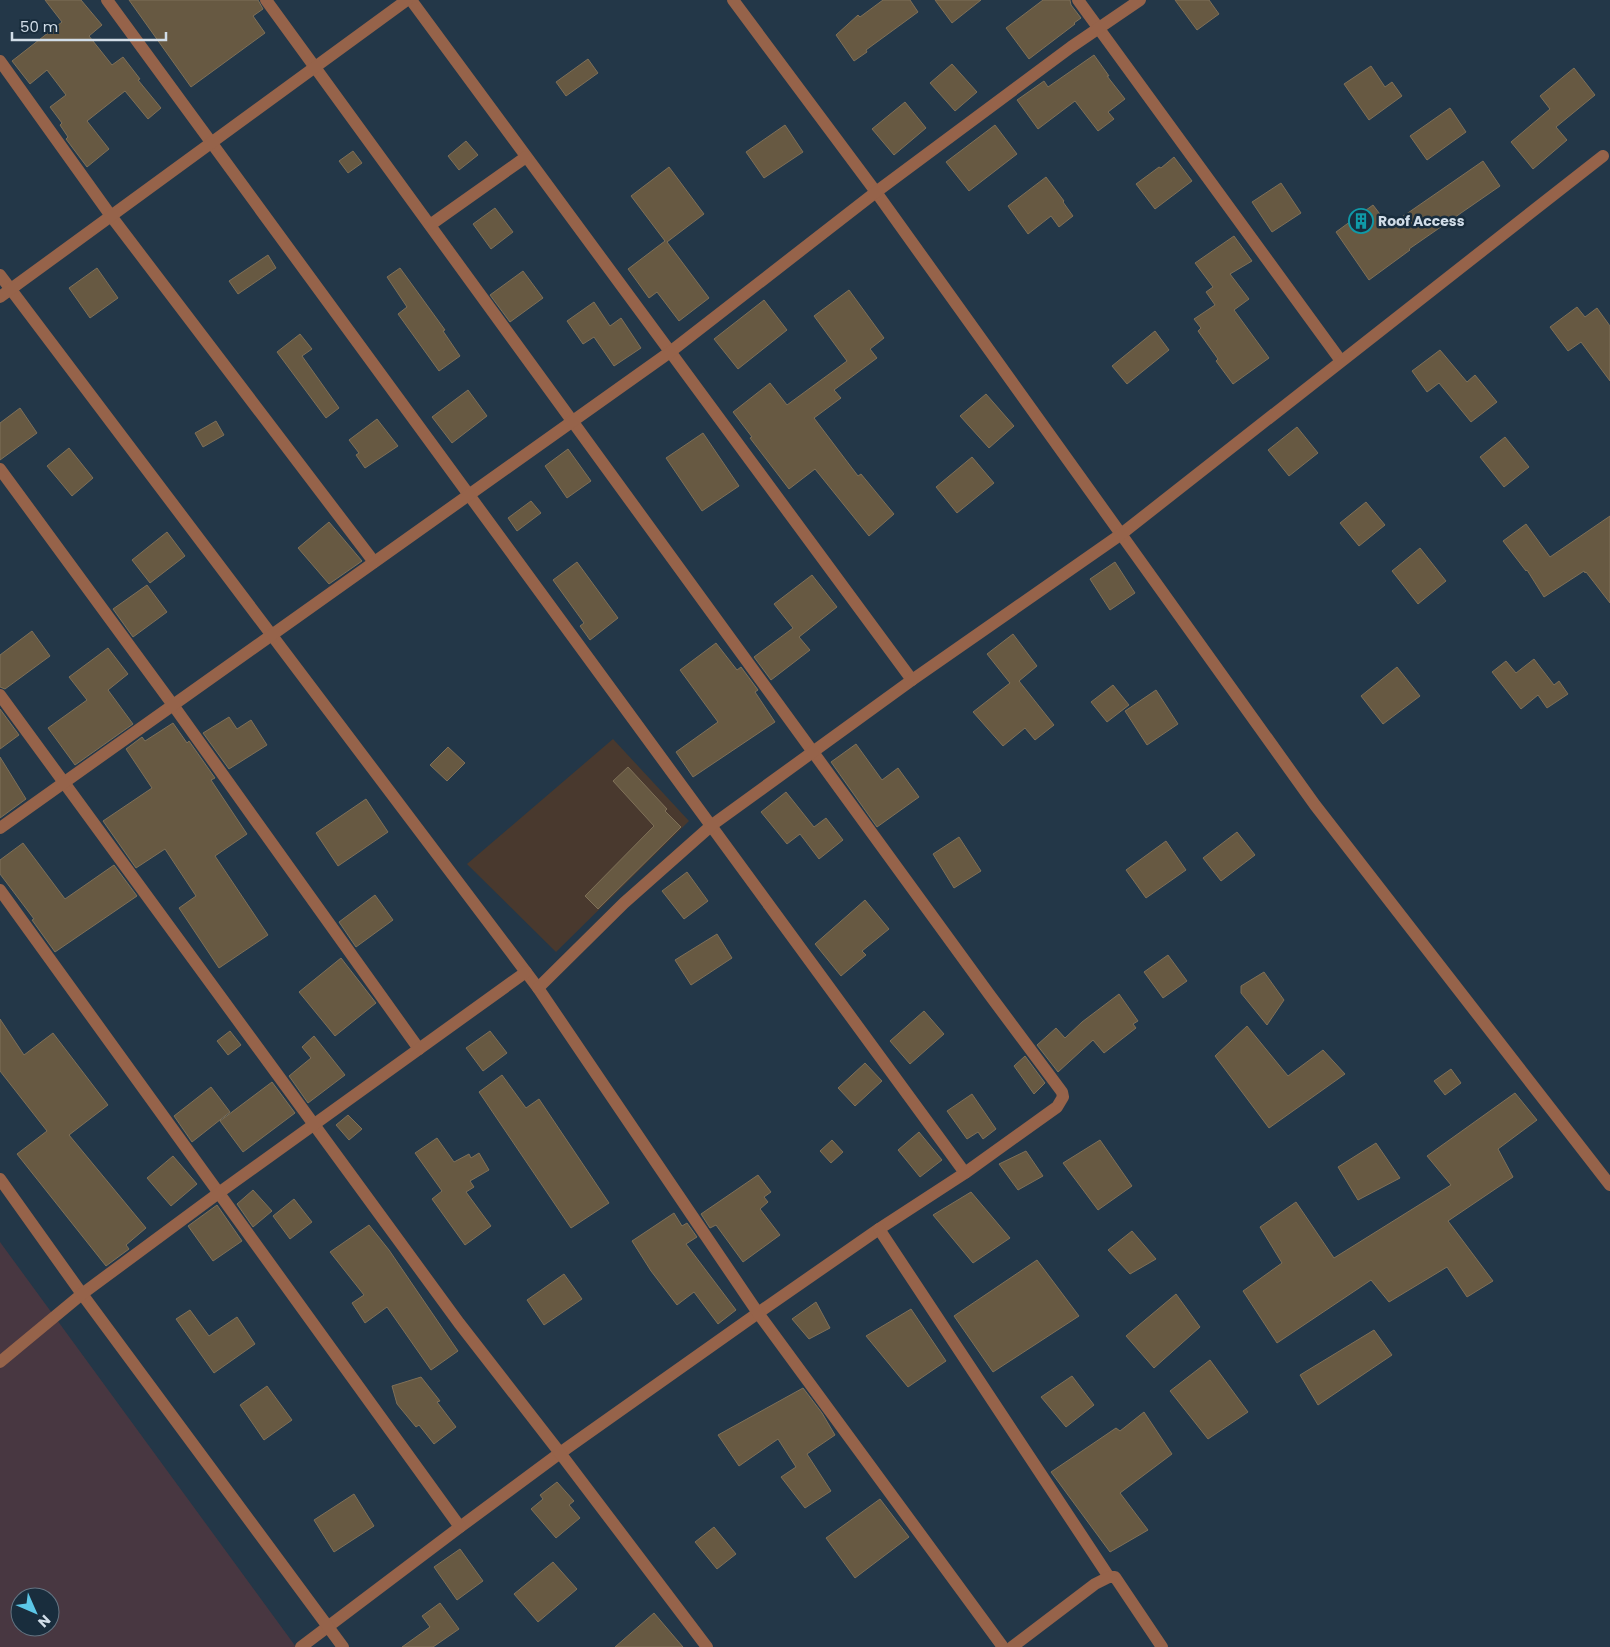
<svg xmlns="http://www.w3.org/2000/svg" width="1610" height="1647" viewBox="0 0 1610 1647" font-family="Poppins,sans-serif">
<style>
.commercial{fill:#483741;fill-rule:evenodd}
.education{fill:#49392e}
.building{fill:#675942;stroke:#7f7058}
.lines{fill:none;stroke-linecap:round;stroke-linejoin:round}
.minor{stroke:#96634a;stroke-width:12}
.labels{text-anchor:middle;stroke-width:5;stroke-linejoin:round;paint-order:stroke}
.poi-label{font-size:14px;font-weight:bold;fill:#d1dde8;stroke:#192d3d;text-anchor:start}
</style>
<rect width="100%" height="100%" fill="#233748"/>
<path class="commercial" d="M0 1242 296 1647H0ZM20 1597H50V1627H20Z"/>
<path class="education" d="M613 739 689 821 556 952 467 864Z"/>
<g class="building">
<path d="M45 0H81L102 25 89 36 112 65 123 57 140 79 138 80 161 108 148 119 125 91 87 121 109 149 87 167 66 139 68 137 60 125 62 123 50 107 66 95 47 70 30 84 12 61 62 22Z"/>
<path d="M129 0H258L263 9 253 16 265 33 191 87Z"/>
<path d="M883 0H910L918 12 866 50 867 52 854 61 836 35 858 15 860 17Z"/>
<path d="M935 0H981L952 23Z"/>
<path d="M1043 0H1070L1071 5 1081 18 1074 23 1075 24 1029 59 1006 28Z"/>
<path d="M1175 0H1209L1219 14 1197 30Z"/>
<path d="M1094 55 1109 76H1107L1125 99 1108 112 1114 119 1098 131 1075 101 1038 129 1017 100 1044 81 1048 87Z"/>
<path d="M588 59 598 73 566 96 556 82Z"/>
<path d="M952 64 977 92 955 111 930 83Z"/>
<path d="M1371 66 1385 87 1392 82 1402 96 1369 120 1344 84Z"/>
<path d="M1574 68 1595 95 1556 127 1567 140 1533 169 1511 142 1550 109 1540 96Z"/>
<path d="M905 102 926 128 894 155 872 129Z"/>
<path d="M1450 108 1466 132 1427 160 1410 136Z"/>
<path d="M785 125 803 152 764 178 746 152Z"/>
<path d="M995 125 1017 154 969 191 946 162Z"/>
<path d="M466 141 478 155 459 170 448 156Z"/>
<path d="M353 151 362 163 348 173 339 161Z"/>
<path d="M1174 157 1192 181 1155 209 1136 184 1159 167 1161 168Z"/>
<path d="M1483 161 1500 186 1409 249 1410 250 1369 280 1336 232 1373 205 1389 226Z"/>
<path d="M669 167 704 214 667 242 709 298 679 321 657 292 649 298 628 269 665 241 631 196Z"/>
<path d="M1046 177 1064 201 1063 202 1073 216 1059 227 1051 216 1028 234 1008 206Z"/>
<path d="M1281 183 1301 213 1272 232 1252 202Z"/>
<path d="M495 208 513 232 491 249 473 224Z"/>
<path d="M1234 236 1252 261 1230 274 1249 299 1234 310 1269 358 1233 384 1216 361 1218 359 1198 331 1201 328 1194 319 1215 305 1206 292 1213 287 1195 263Z"/>
<path d="M268 255 276 268 238 294 229 281Z"/>
<path d="M97 268 118 298 90 318 69 288Z"/>
<path d="M400 268 445 330 443 331 460 356 439 371 398 314 407 307 387 277Z"/>
<path d="M523 271 543 298 510 322 490 295Z"/>
<path d="M849 290 884 338 870 349 877 358 834 390 841 398 814 418 858 476 861 474 894 514 869 536 815 469 789 489 750 438 752 437 733 412 770 383 787 405 847 361 814 316Z"/>
<path d="M764 300 787 330 738 369 714 339Z"/>
<path d="M594 302 610 326 621 318 641 348 614 366 594 337 583 344 567 321Z"/>
<path d="M1577 307 1585 317 1597 308 1610 326V381L1581 342 1568 351 1550 327Z"/>
<path d="M1155 331 1169 350 1127 384 1112 366Z"/>
<path d="M300 334 312 349 302 356 339 408 326 418 277 352Z"/>
<path d="M1440 350 1467 382 1475 375 1497 402 1471 422 1439 383 1427 392 1412 371Z"/>
<path d="M468 390 487 416 452 443 432 417Z"/>
<path d="M986 394 1014 426 989 448 960 416Z"/>
<path d="M20 408 37 433 0 460V423Z"/>
<path d="M377 419 398 446 365 468 356 455 359 453 349 440Z"/>
<path d="M216 421 224 435 203 447 195 433Z"/>
<path d="M1297 427 1318 453 1289 476 1268 450Z"/>
<path d="M703 433 739 486 702 511 666 458Z"/>
<path d="M1505 437 1529 467 1504 487 1480 457Z"/>
<path d="M69 448 93 478 72 496 47 466Z"/>
<path d="M568 449 591 481 567 498 545 466Z"/>
<path d="M972 457 994 483 957 513 936 487Z"/>
<path d="M531 501 541 513 517 531 508 518Z"/>
<path d="M1366 502 1385 525 1359 546 1340 523Z"/>
<path d="M1610 516V603L1586 572 1585 573 1584 571 1544 597 1527 570 1526 571 1503 541 1526 524 1550 557Z"/>
<path d="M329 522 362 561 329 584 298 548Z"/>
<path d="M167 532 185 556 150 583 132 560Z"/>
<path d="M1420 548 1446 581 1418 604 1392 571Z"/>
<path d="M577 562 618 618 590 640 580 626 584 623 553 580Z"/>
<path d="M1115 562 1135 593 1110 610 1090 579Z"/>
<path d="M812 575 837 607 799 637 810 650 771 680 754 657 793 628 774 604Z"/>
<path d="M147 585 167 612 133 637 113 609Z"/>
<path d="M32 631 50 656 5 689 0 687V655Z"/>
<path d="M1013 634 1037 666 1019 681 1054 725 1035 740 1025 728 1003 746 973 712 1010 683 987 654Z"/>
<path d="M716 643 737 670 741 667 758 690 755 692 775 722 693 777 676 752 718 722 680 670Z"/>
<path d="M108 648 128 674 108 690 133 724 75 765 48 728 87 700 69 677Z"/>
<path d="M1534 659 1554 685 1559 681 1568 694 1547 708 1538 695 1521 709 1492 672 1506 661 1516 673Z"/>
<path d="M1397 667 1420 696 1383 724 1361 696Z"/>
<path d="M1113 685 1129 705 1107 722 1091 702Z"/>
<path d="M1156 690 1178 724 1147 745 1125 711Z"/>
<path d="M0 709 19 735 0 749Z"/>
<path d="M229 717 237 729 251 720 267 745 229 769 203 733Z"/>
<path d="M173 723 187 743 189 741 215 778 211 780 247 834 215 856 268 935 219 968 179 908 196 896 165 849 136 868 103 821 152 788 126 749 142 737 145 741Z"/>
<path d="M856 744 882 780 898 768 919 797 877 827 831 762Z"/>
<path d="M448 747 465 763 447 781 430 765Z"/>
<path d="M0 757 26 799 0 818Z"/>
<path d="M628 767 667 809 665 811 681 827 598 909 585 896 654 826 613 781Z"/>
<path d="M786 792 814 827 826 818 843 840 819 859 800 834 787 844 761 812Z"/>
<path d="M366 799 388 832 338 866 316 833Z"/>
<path d="M1237 832 1255 855 1221 881 1203 858Z"/>
<path d="M959 837 981 871 954 888 933 854Z"/>
<path d="M1166 841 1186 870 1146 898 1126 870Z"/>
<path d="M23 843 65 899 114 865 137 896 55 952 32 920 34 919 0 874V860Z"/>
<path d="M687 872 708 901 684 919 662 891Z"/>
<path d="M375 895 393 920 356 947 339 922Z"/>
<path d="M865 900 889 929 862 951 866 955 841 976 815 944Z"/>
<path d="M717 934 732 958 691 985 675 960Z"/>
<path d="M1168 955 1187 981 1163 998 1144 972Z"/>
<path d="M341 958 376 1003 335 1036 299 992Z"/>
<path d="M1264 972 1284 1000 1267 1025 1241 993V986Z"/>
<path d="M1119 994 1138 1021 1133 1024 1136 1028 1104 1053 1093 1040 1058 1072 1037 1045 1056 1028 1065 1038 1082 1022Z"/>
<path d="M924 1011 944 1034 910 1064 890 1041Z"/>
<path d="M0 1019 24 1055 53 1033 108 1105 69 1135 146 1228 126 1245 129 1249 106 1266 17 1154 47 1131 0 1071Z"/>
<path d="M1247 1026 1288 1076 1323 1050 1345 1074 1269 1128 1215 1056Z"/>
<path d="M230 1031 241 1045 228 1055 217 1041Z"/>
<path d="M490 1031 507 1053 483 1071 466 1048Z"/>
<path d="M314 1036 345 1075 308 1103 289 1076 311 1058 302 1047Z"/>
<path d="M1025 1056 1045 1083 1034 1094 1014 1066Z"/>
<path d="M865 1063 882 1081 855 1106 838 1088Z"/>
<path d="M1451 1069 1461 1083 1445 1095 1434 1081Z"/>
<path d="M502 1075 526 1108 539 1099 609 1203 571 1228 479 1092Z"/>
<path d="M272 1082 295 1113 243 1152 220 1121Z"/>
<path d="M211 1087 230 1112 192 1142 174 1116Z"/>
<path d="M1515 1093 1537 1120 1498 1149 1513 1177 1448 1221 1493 1281 1467 1297 1447 1267 1389 1302 1371 1280 1277 1343 1243 1291 1282 1263 1260 1227 1296 1202 1334 1258 1451 1185 1427 1156Z"/>
<path d="M972 1094 996 1129 983 1139 978 1132 967 1139 947 1111Z"/>
<path d="M348 1115 362 1129 349 1140 336 1125Z"/>
<path d="M919 1132 942 1160 920 1177 898 1150Z"/>
<path d="M437 1138 454 1162 469 1154 471 1158 479 1153 489 1170 470 1181 474 1187 466 1192 491 1226 465 1245 432 1199 442 1191 415 1153Z"/>
<path d="M832 1140 843 1152 831 1163 820 1151Z"/>
<path d="M1100 1140 1132 1186 1098 1210 1063 1163Z"/>
<path d="M1376 1143 1400 1178 1358 1200 1338 1167Z"/>
<path d="M1026 1151 1043 1176 1018 1190 999 1164Z"/>
<path d="M173 1156 197 1184 171 1206 147 1178Z"/>
<path d="M758 1175 771 1192 764 1197 768 1202 760 1209 780 1235 743 1262 716 1225 710 1228 701 1214Z"/>
<path d="M253 1190 272 1211 253 1227 237 1204Z"/>
<path d="M971 1192 1010 1238 973 1263 933 1215Z"/>
<path d="M294 1199 312 1222 290 1239 273 1216Z"/>
<path d="M217 1205 242 1241 213 1261 188 1226Z"/>
<path d="M674 1213 682 1226 687 1223 697 1237 686 1244 736 1310 718 1324 694 1292 677 1305 651 1271 632 1241Z"/>
<path d="M369 1225 389 1250 458 1351 431 1370 387 1307 365 1323 352 1303 364 1295 330 1252Z"/>
<path d="M1132 1231 1156 1259 1130 1274 1108 1250Z"/>
<path d="M1037 1260 1079 1316 993 1372 954 1316Z"/>
<path d="M564 1274 582 1299 544 1325 527 1300Z"/>
<path d="M1176 1294 1200 1327 1154 1368 1126 1336Z"/>
<path d="M816 1302 830 1328 809 1339 792 1319Z"/>
<path d="M911 1309 946 1361 908 1387 866 1336Z"/>
<path d="M190 1310 209 1336 237 1317 255 1344 214 1373 176 1319Z"/>
<path d="M1374 1330 1392 1355 1318 1405 1300 1375Z"/>
<path d="M1210 1360 1248 1412 1208 1439 1170 1391Z"/>
<path d="M1072 1376 1094 1405 1066 1427 1041 1397Z"/>
<path d="M421 1377 440 1401 437 1402 456 1427 434 1444 419 1425 416 1427 397 1404 392 1386Z"/>
<path d="M267 1386 292 1420 264 1440 240 1405Z"/>
<path d="M803 1388 822 1413 835 1435 807 1454 831 1491 805 1508 781 1477 796 1467 778 1439 739 1466 718 1435Z"/>
<path d="M1144 1412 1172 1454 1120 1493 1148 1530 1110 1552 1051 1472 1116 1428 1120 1431Z"/>
<path d="M557 1482 574 1501 569 1505 580 1518 556 1538 531 1509 543 1499 540 1495Z"/>
<path d="M354 1494 374 1526 334 1552 314 1520Z"/>
<path d="M880 1499 909 1537 855 1578 826 1538Z"/>
<path d="M714 1527 736 1554 717 1569 695 1542Z"/>
<path d="M460 1549 483 1581 457 1600 434 1567Z"/>
<path d="M553 1562 577 1589 538 1622 514 1594Z"/>
<path d="M440 1603 459 1629 433 1647H402L430 1627 422 1616Z"/>
<path d="M654 1613 683 1647H615Z"/>
</g>
<g class="lines">
<g class="minor">
<path d="M107 0 965 1173"/>
<path d="M266 0 989 994 1062 1092 1063 1097 1057 1107 965 1173 879 1229 758 1313 560 1453 460 1527 301 1647"/>
<path d="M411 0 912 680"/>
<path d="M733 0 876 192 1315 805 1610 1185"/>
<path d="M1078 0 1341 361"/>
<path d="M0 61 111 216 374 562"/>
<path d="M430 225 526 157"/>
<path d="M0 275 538 988 758 1313 1003 1647"/>
<path d="M0 297 407 0"/>
<path d="M0 469 173 705 419 1049"/>
<path d="M0 695 459 1323 560 1453 707 1647"/>
<path d="M0 828 670 352 876 192 1071 47 1140 0"/>
<path d="M0 890 460 1527"/>
<path d="M538 988 624 903 712 825 912 680 1120 535 1603 156"/>
<path d="M0 1179 82 1294 343 1647"/>
<path d="M879 1229 1109 1577"/>
<path d="M0 1362 82 1294 220 1192 526 972"/>
<path d="M1012 1647 1095 1584 1109 1577H1115L1162 1647"/>
</g>
</g>
<defs>
<symbol id="building-ring" viewBox="-11 -11 22 22"><circle r="9.5" fill="#192d3d" stroke="#0f9aa8" stroke-width="1.5"/><path d="M-4-6H4V6H1V3H-1V6H-4ZM-2.5-4.3h1.7v1.8h-1.7ZM.8-4.3h1.7v1.8H.8ZM-2.5-1h1.7V.8h-1.7ZM.8-1h1.7V.8H.8Z" fill="#0f9aa8"/></symbol>
</defs>
<g fill-rule="evenodd">
<use href="#building-ring" x="1347" y="207" width="28" height="28"/>
</g>
<g class="labels">
<g class="poi-label">
<text x="1378" y="226">Roof Access</text>
</g>
</g>
<g transform="translate(35 1612) rotate(135)"><circle r="24" fill="#192d3d" stroke="#637381"/>
<path d="M0-4L9 19L0 12L-9 19Z" fill="#5cc7e7"/>
<text y="-8" font-size="14" font-weight="bold" text-anchor="middle" fill="#d1dde8">N</text>
</g>
<path d="M12 32v8h154v-8" fill="none" stroke="#d1dde8" stroke-width="2.5"/>
<text x="20" y="32" font-size="15" fill="#d1dde8" stroke="#192d3d" stroke-width="4" paint-order="stroke">50 m</text>
</svg>
